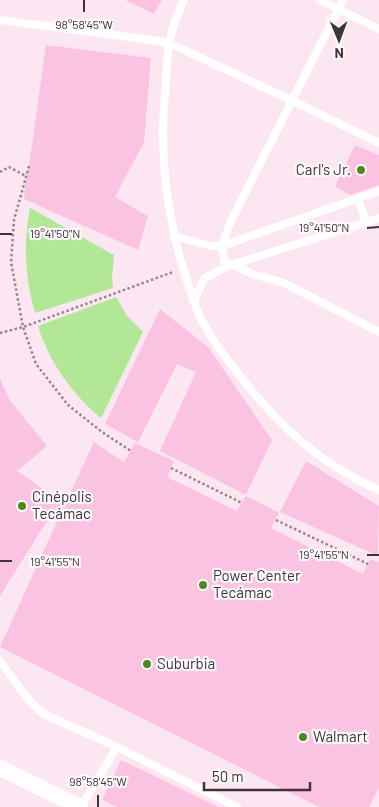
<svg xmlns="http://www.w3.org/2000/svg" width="379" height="807" viewBox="0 0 379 807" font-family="Barlow,sans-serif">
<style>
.green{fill:#b2e796}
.building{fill:#fbc3e2}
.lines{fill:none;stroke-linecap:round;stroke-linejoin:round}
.path{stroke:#95858e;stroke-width:2.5;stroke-dasharray:2.5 2.5;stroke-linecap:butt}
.lane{stroke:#fff;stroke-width:8}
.street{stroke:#fff;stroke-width:16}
.ticks{fill:none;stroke:#3e3339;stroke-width:2}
.poi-dot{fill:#4d8724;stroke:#fef9fc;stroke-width:2}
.labels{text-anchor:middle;stroke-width:4.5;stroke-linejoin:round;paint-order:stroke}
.poi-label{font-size:15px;fill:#3e3339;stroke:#fef9fc;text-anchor:start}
.ticks-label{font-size:12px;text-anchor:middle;fill:#3e3339;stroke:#fef9fc;stroke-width:4.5;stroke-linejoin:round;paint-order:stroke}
</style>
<rect width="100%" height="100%" fill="#fce6f2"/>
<g class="green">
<path d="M30 208 114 255 112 277 113 288 35 313C25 278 23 243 30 208Z"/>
<path d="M116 297 127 316 143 332 101 418C72 394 49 362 38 326Z"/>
</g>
<g class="building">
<path d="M125 0H162L154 14Z"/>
<path d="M46 45 151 58 144 142 115 197 148 216 138 250 24 199 26 176 29 166Z"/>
<path d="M355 145 379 155V185L350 195 335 186Z"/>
<path d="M160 309 208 347 272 440 246 495 160 451 196 372 177 364 138 442 105 424Z"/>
<path d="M0 378 9 399 47 446 17 471 65 504 94 442 124 462 135 443 174 461 167 477 237 511 246 496 279 513 271 528 363 574 370 559 379 562V787L369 807H319L0 647 58 519 50 516 0 596Z"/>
<path d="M306 461 379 506 378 556 280 512Z"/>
<path d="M121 760 219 807H117L102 800Z"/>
</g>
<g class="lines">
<g class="path">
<path d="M29 166 14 220 11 262 23 327 36 364 68 405 102 432 131 451"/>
<path d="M0 172 9 167 26 176"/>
<path d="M0 333 23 327 173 272"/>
<path d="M171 468 242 503"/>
<path d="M276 520 368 564"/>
</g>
<g class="lane">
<path d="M184 0C178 13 172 28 169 43 166 59 167 76 165 92 158 164 170 239 196 307 204 329 219 349 234 368 274 421 317 463 379 490"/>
<path d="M320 0 379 29"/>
<path d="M0 20 152 40 169 43 293 101 379 143"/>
<path d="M358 198 366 222"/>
<path d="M174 236 211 246H222L379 191"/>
<path d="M231 264 253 274 284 283 379 332"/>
<path d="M225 267 222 246 230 223 343 0"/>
<path d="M194 301 204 279 225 267 379 218"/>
<path d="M0 661C14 680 26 700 44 714L117 747 237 807"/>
<path d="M81 807 117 747"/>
</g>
<path class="street" d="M0 768 80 807"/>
</g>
<path class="ticks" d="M84 0V12M367 228 379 227M0 234H12M367 555H379M0 561H12M98 795V807"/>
<g class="poi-dot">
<circle cx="361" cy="170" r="5"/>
<circle cx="22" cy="506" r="5"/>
<circle cx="203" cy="585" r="5"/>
<circle cx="147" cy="664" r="5"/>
<circle cx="303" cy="737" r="5"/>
</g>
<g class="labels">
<g class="poi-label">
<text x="351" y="175" text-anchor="end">Carl's Jr.</text>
<text x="32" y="502">Cinépolis<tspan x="32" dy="17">Tecámac</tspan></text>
<text x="213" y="581">Power Center<tspan x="213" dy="17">Tecámac</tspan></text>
<text x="157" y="669">Suburbia</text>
<text x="313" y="742">Walmart</text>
</g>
</g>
<g class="ticks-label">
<text x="84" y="29">98°58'45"W</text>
<text x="324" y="232">19°41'50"N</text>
<text x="55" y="238">19°41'50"N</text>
<text x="324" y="559">19°41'55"N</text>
<text x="55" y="566">19°41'55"N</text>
<text x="98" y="786">98°58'45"W</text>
</g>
<g transform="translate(339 40) rotate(179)" stroke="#fef9fc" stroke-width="4" paint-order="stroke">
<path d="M0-4L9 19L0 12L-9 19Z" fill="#3e3339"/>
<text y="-8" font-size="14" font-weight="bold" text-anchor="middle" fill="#3e3339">N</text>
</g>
<path d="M204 782v8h106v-8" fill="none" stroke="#3e3339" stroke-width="2.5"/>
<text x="212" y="782" font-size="15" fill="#3e3339" stroke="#fef9fc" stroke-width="4" paint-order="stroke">50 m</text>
</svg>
